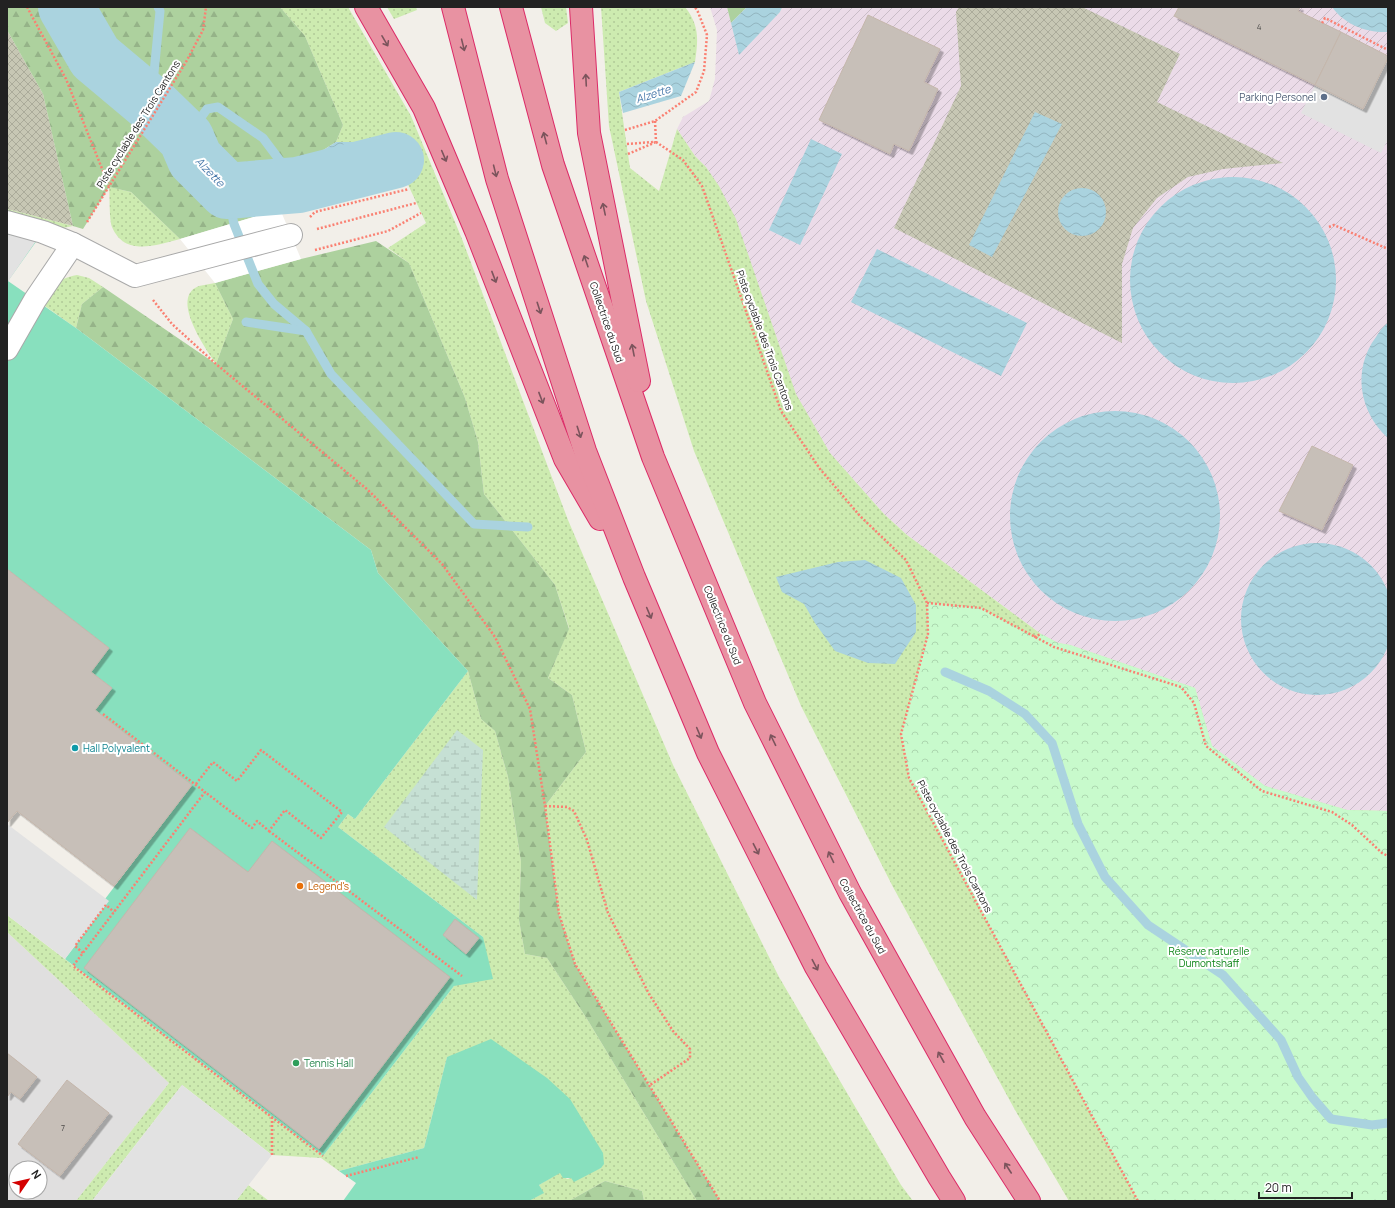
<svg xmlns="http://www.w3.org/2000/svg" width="1395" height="1208" viewBox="0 0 1395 1208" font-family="Manrope,sans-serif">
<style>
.residential{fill:#e0dfdf;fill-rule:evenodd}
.industrial{fill:url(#industrial-furrows)}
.construction{fill:url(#construction-cross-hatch)}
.grass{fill:url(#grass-dots)}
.forest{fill:url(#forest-firs)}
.wetland{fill:url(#wetland-marsh)}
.park{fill:url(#park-crowns)}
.pitch{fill:#88e0be}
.parking{fill:#e2e2e2}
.water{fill:url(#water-waves)}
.pier{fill:#fff}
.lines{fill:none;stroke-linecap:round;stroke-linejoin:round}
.stream{stroke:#aad3df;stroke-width:9}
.river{stroke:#aad3df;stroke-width:56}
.building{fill:#c7bfb8;stroke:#c4b6ab;filter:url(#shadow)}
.minor-casing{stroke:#a9a9a9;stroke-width:24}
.highway-casing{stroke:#dc2a67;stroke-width:24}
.path{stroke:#fa8072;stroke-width:2.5;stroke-dasharray:2 2;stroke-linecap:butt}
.minor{stroke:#fff;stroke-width:22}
.highway{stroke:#e892a2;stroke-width:22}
.oneway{stroke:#7b545c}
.service-dot{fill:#5c6f8a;stroke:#fff;stroke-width:1.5}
.culture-dot{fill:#0f9aa8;stroke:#fff;stroke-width:1.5}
.food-dot{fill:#e8710a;stroke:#fff;stroke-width:1.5}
.leisure-dot{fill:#2e9e5b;stroke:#fff;stroke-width:1.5}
.labels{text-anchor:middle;stroke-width:4;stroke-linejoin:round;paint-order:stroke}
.number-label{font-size:8px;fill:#4b4948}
.service-label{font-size:10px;fill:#4e5e75;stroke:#fff;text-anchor:end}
.street-label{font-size:10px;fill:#222;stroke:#fff}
.culture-label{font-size:10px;fill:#0d838f;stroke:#fff;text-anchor:start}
.food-label{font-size:10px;fill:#c56008;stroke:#fff;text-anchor:start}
.park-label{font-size:10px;fill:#0c8416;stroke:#fff}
.leisure-label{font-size:10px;fill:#27864d;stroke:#fff;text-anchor:start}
.water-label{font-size:11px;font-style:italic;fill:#4a7aab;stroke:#fff}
</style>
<defs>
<pattern id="industrial-furrows" width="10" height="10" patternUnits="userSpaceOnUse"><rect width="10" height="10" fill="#ebdbe8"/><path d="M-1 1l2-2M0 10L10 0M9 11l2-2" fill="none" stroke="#c9bcc7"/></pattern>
<pattern id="construction-cross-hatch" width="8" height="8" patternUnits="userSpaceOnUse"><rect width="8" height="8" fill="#c7c7b4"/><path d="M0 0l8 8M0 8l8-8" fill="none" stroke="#abab9a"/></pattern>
<pattern id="grass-dots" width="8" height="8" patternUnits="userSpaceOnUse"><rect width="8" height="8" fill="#cdebb0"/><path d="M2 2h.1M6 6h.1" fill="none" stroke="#b0c997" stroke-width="1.8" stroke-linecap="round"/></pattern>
<pattern id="forest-firs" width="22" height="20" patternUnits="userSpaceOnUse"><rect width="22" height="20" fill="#add19e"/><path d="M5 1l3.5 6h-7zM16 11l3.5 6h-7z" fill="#95b388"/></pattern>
<pattern id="wetland-marsh" width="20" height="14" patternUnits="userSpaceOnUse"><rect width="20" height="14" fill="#c6e0d4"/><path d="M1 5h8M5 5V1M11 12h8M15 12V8" fill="none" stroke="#aac0b6"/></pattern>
<pattern id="park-crowns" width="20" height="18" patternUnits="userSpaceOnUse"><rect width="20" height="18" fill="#c8facc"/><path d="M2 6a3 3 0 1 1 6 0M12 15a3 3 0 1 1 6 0" fill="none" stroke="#acd6af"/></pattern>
<pattern id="water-waves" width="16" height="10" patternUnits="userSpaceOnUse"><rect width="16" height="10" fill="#aad3df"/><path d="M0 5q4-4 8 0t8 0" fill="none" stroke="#92b5bf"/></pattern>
<filter id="shadow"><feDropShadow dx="3.5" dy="3.5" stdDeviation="0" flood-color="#0004"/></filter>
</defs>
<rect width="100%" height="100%" fill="#f2efe9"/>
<path class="residential" d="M7 932 169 1083 76 1201H7ZM16 1168H40V1192H16Z"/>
<path class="industrial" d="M710 7H727L739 54 780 12 782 7H1388V811L1347 810 1265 786 1212 746 1195 688 1070 645 1058 643 1041 634 907 535 884 514 830 453 796 395 735 219 706 167 695 156 677 129 683 117 709 101 715 79 717 30Z"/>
<g class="construction">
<path d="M959 7H1082L1180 54 1157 102 1283 163 1223 169 1188 177 1157 198 1133 228 1122 264V343L894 228 961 86 956 12Z"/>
<path d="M7 30 43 94 73 226 7 209Z"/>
</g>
<g class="grass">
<path d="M280 7H348L411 116 462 239 568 520 673 765 779 977 901 1185 913 1201H720L575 964 559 914 545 806 586 752 572 695 548 678 569 628 555 585 484 494 478 442 465 398 409 263 388 248 426 223 388 142H336L343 125 305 36Z"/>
<path d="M387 7H416L417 10 394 19Z"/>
<path d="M541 7H566L568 23 556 31 545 23Z"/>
<path d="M601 7H685C700 26 698 40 695 62L619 92 630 168 659 191 677 129 695 156 706 167 719 186 736 219 796 394 830 453 884 514 907 535 1041 634 1058 643 1070 645 1195 688 1212 746 1265 786 1347 810 1388 811 1152 1201H1069L1015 1110 893 887 801 706 694 451 646 301 609 126Z"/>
<path d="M109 187 131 192 180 239C156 245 125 257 112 227 109 219 110 196 109 187Z"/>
<path d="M7 209 73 226 43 232 7 222Z"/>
<path d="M77 275 89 278 103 287 82 304 76 328 42 304C54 287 55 279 77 275Z"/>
<path d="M215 283 233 319 216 364C206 349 169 297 199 286 204 285 210 284 215 283Z"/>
<path d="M468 671 481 719 495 731 508 777 521 862 519 920 525 954 547 958 587 1019 697 1201H644L642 1191 605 1181 569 1201H529L543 1193 539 1185 560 1172 567 1179 571 1178 601 1168 447 1057 424 1148 339 1171 321 1158 272 1155 182 1085 92 1201H76L169 1083 7 932V915L323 1156 454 986 483 937 338 827 348 814 355 819Z"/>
<path d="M248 1185 269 1201H236Z"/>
</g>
<g class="forest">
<path d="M7 7H280L305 36 343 125 336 142 306 161 241 172 196 159 227 191 275 197 280 209 180 239 131 192 109 187 83 229 73 226 43 94 7 30Z"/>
<path d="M727 7H747L731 23Z"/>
<path d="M376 241 409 263 465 398 478 442 484 494 555 585 569 629 548 678 572 695 586 752 545 806 559 914 575 964 720 1201H697L587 1019 547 958 525 954 519 920 521 862 508 777 495 731 481 719 468 671 378 573 371 550 76 328 82 304 103 287 216 364 233 319 215 283 301 259Z"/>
<path d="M605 1181 642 1191 644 1201H569Z"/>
</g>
<path class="wetland" d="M457 730 483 750 477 900 384 827Z"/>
<path class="park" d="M927 603 981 608 1037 639 1041 634 1058 643 1070 645 1195 688 1212 746 1265 786 1347 810 1388 811V1201H1138L909 778 901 734 928 634Z"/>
<g class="pitch">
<path d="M7 222 43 232 8 281 76 328 371 550 378 573 468 671 355 819 348 814 338 827 483 937 493 979 454 986 323 1156 65 959 108 901 105 899 192 785 95 710 112 688 91 672 109 648 7 569Z"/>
<path d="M491 1039 547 1078 570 1099 603 1153 604 1164 601 1168 574 1182 571 1178H563L560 1173 539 1185 544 1193 529 1201H343L356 1183 339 1171 424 1148 447 1057Z"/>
</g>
<g class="parking">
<path d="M1388 58V139L1381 153 1301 113 1315 85 1363 109Z"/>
<path d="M7 234 36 241 7 283Z"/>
<path d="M7 824 109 901 65 959 7 915Z"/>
<path d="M182 1085 272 1155 236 1201H92Z"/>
</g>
<g class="water">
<path d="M747 7H782L780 12 739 55 731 23Z"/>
<path d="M1332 7H1388V32C1367 33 1345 25 1332 7Z"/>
<path d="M695 62 681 96 623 113 619 92Z"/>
<path d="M1035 112 1062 124 992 257 969 245Z"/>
<path d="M811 139 842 154 800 245 769 230Z"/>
<path d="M336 142H388L403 176 280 209 275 197 227 191 195 159 242 172 306 161Z"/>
<circle cx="1233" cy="280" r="103"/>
<circle cx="1082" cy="212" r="24"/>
<path d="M877 249 1027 323 1001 376 851 302Z"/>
<path d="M1388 323V438C1359 412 1352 369 1376 337 1379 332 1383 326 1388 323Z"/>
<circle cx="1115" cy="516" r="105"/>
<circle cx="1317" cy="619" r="76"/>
<path d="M865 560 901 578 916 605V632L895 664 868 663 835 651 815 623 804 604 782 592 776 577 838 562Z"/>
</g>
<path class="pier" d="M280 209 301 259 215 283 180 239Z"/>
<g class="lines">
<g class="stream">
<path d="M151 104 160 11 158 7"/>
<path d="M186 138 207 109 218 107 263 138 290 174"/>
<path d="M227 191 234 224 258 284 274 304 306 331 331 374 474 524 528 527"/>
<path d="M246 322 306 331"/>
<path d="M945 672 989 691 1025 714 1052 743 1078 824 1105 877 1148 925 1223 975 1281 1040 1298 1077 1312 1097 1331 1119 1372 1125 1388 1123"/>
</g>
<path class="river" d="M66 7 95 57 151 104 186 138 195 159 227 191 298 185 396 160"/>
</g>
<g class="building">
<path d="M1179 7H1300L1298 11 1341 32 1315 85 1174 16Z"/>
<path d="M868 15 940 49 924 82 938 89 909 151 894 144 890 154 819 120Z"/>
<path d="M1341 32 1388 56V58L1363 109 1315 85Z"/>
<path d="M1312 446 1353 465 1322 530 1279 511Z"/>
<path d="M7 569 109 648 91 672 112 688 95 710 192 785 114 886 17 811 7 823Z"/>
<path d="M190 828 248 872 272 841 450 977 319 1149 84 968Z"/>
<path d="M455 919 479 938 466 954 443 935Z"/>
<path d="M7 1053 37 1077 20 1099 11 1092 7 1097Z"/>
<path d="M67 1080 109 1113 60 1176 18 1144Z"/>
</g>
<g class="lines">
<defs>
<g id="minor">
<path d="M7 222 43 232 73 244 135 276 291 235"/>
<path d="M7 349 35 300 73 244"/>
</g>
<g id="highway">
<path d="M366 7 424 108 476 231 565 459 600 519"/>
<path d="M453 7 497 179 585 451 634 577 708 753 816 967 939 1177 954 1201"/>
<path d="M511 7 553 165 653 457 755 703 850 893 975 1117 1029 1201"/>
<path d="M581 7 589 133 639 381"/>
</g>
</defs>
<use href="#minor" class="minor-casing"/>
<use href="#highway" class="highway-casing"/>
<g class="path">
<path d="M27 7 66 79 109 186"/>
<path d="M1322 23 1325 18 1388 50"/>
<path d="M655 121 656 142"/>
<path d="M625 130 655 121 696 92 704 71 707 35 698 12 695 7"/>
<path d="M656 142 683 160 702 186 781 411 820 469 860 516 906 560 927 603 928 634 901 734 909 778 1138 1201"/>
<path d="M627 144 653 142"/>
<path d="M628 154 656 142"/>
<path d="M310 217 315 212 409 189"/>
<path d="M87 222 186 62 203 30 206 7"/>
<path d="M1329 227 1334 225 1388 249"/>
<path d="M317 229 416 203"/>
<path d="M315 250 388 231 421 213"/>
<path d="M153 300 172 324 216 364 368 490 442 564 495 637 530 709 545 806 559 914 575 964 720 1201"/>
<path d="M927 603 981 608 1054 647 1181 687 1194 703 1206 746 1262 791 1332 812 1352 825 1382 853 1388 856"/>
<path d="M1034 637 1041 634"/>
<path d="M103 714 205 792 73 966 323 1156"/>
<path d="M196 784 213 762 237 781 261 750 342 812 321 838 285 810 269 831 257 821 252 828 205 792"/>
<path d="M545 806 567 807 574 811 587 840 608 913 649 994 673 1031 690 1049V1058L650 1085"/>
<path d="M269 831 462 976"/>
<path d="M83 953 75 946 106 905 114 912"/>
<path d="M272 1155V1118"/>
<path d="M346 1176 419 1157"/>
</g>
<use href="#minor" class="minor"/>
<use href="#highway" class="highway"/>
</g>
<defs><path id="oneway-shaft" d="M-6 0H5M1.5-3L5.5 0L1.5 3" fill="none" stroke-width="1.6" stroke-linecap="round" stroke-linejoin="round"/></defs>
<g class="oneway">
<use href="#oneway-shaft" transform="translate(385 41) rotate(60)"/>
<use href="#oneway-shaft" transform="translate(463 45) rotate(76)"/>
<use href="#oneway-shaft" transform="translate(586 80) rotate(-93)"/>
<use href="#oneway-shaft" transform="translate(545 138) rotate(-105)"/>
<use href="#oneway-shaft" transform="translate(444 156) rotate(67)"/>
<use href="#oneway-shaft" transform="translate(495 171) rotate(76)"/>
<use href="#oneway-shaft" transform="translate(604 209) rotate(-102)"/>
<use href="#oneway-shaft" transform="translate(586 261) rotate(-109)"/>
<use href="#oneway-shaft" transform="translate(494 277) rotate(69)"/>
<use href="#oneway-shaft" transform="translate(539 308) rotate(72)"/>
<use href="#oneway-shaft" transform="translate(633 350) rotate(-101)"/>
<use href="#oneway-shaft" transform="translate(541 398) rotate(69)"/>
<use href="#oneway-shaft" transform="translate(579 432) rotate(72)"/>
<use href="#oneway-shaft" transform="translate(649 613) rotate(67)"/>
<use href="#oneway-shaft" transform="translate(699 733) rotate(67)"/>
<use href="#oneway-shaft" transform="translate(773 740) rotate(-116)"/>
<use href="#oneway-shaft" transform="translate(756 849) rotate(63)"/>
<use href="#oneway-shaft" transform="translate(831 857) rotate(-116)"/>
<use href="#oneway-shaft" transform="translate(815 965) rotate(62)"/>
<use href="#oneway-shaft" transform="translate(941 1057) rotate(-119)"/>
<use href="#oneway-shaft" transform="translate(1008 1168) rotate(-123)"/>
</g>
<circle class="service-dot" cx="1324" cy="97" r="4"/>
<circle class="culture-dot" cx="75" cy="748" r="4"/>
<circle class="food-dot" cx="300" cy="886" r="4"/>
<circle class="leisure-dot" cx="296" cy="1063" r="4"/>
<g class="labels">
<g class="number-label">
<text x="1259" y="30">4</text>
<text x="63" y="1131">7</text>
</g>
<g class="service-label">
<text x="1316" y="101">Parking Personel</text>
</g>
<g class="street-label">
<text transform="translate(138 124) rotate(-58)" y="4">Piste cyclable des Trois Cantons</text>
<text transform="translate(607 322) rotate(71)" y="4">Collectrice du Sud</text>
<text transform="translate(765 340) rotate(70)" y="4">Piste cyclable des Trois Cantons</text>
<text transform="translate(723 625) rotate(68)" y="4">Collectrice du Sud</text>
<text transform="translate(955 846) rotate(62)" y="4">Piste cyclable des Trois Cantons</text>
<text transform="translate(863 916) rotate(61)" y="4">Collectrice du Sud</text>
</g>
<g class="culture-label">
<text x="83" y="752">Hall Polyvalent</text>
</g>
<g class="food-label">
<text x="308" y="890">Legend's</text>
</g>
<g class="park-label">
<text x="1209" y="955">Réserve naturelle<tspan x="1209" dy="12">Dumontshaff</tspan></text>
</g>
<g class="leisure-label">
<text x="304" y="1067">Tennis Hall</text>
</g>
<g class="water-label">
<text transform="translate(653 94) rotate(-18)" y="4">Alzette</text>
<text transform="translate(210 172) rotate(46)" y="4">Alzette</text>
</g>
</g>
<rect width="1395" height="1208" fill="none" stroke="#222222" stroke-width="16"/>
<g transform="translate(28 1180) rotate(56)"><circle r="19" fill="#ffffff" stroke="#a7a7a7"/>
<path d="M0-3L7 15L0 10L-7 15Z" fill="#d40000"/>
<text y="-6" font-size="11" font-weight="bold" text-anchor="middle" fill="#222222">N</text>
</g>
<path d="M1259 1192v6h93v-6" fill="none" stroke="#222222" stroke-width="2"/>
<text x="1265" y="1192" font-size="12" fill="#222222" stroke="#ffffff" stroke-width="3" paint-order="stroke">20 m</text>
</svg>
